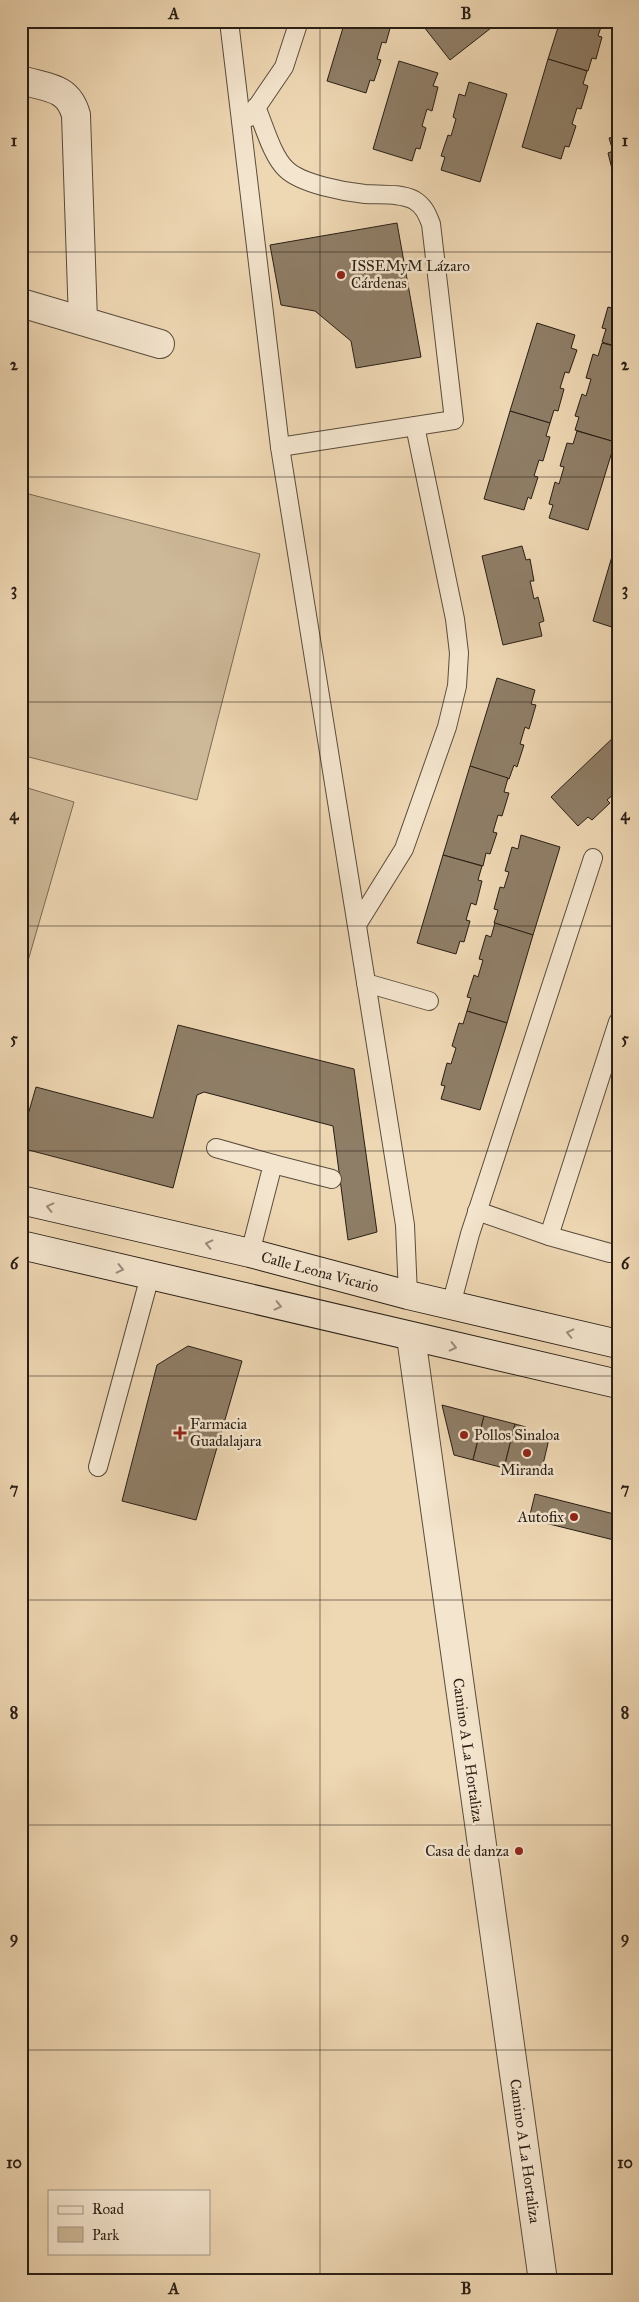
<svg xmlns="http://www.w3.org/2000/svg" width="639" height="2302" viewBox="0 0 639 2302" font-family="'IM FELL Great Primer',serif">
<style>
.green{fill:#cdb898;stroke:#7b6b56}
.building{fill:#8f7e67;stroke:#291e15}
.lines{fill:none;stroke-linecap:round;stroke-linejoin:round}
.service-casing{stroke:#5a4c3c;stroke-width:20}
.minor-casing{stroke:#5a4c3c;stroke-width:30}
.tertiary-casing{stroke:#5a4c3c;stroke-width:30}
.secondary-casing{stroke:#291e15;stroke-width:30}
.service{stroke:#f4e5ce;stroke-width:18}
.minor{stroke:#f4e5ce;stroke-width:28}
.tertiary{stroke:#f4e5ce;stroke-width:28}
.secondary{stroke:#f4e5ce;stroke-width:28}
.oneway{stroke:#998b7b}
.grid{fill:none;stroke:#291e15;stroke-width:1;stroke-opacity:0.55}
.poi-dot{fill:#8f2418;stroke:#f4e5ce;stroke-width:2}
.labels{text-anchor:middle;stroke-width:5;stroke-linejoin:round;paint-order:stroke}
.poi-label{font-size:15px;fill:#291e15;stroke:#f4e5ce;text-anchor:start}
.street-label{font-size:15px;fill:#291e15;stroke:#f4e5ce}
.neatline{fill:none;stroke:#291e15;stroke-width:2}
.grid-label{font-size:16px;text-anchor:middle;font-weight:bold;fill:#291e15}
</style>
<rect width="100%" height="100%" fill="#eed7b3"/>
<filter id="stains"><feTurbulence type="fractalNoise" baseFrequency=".004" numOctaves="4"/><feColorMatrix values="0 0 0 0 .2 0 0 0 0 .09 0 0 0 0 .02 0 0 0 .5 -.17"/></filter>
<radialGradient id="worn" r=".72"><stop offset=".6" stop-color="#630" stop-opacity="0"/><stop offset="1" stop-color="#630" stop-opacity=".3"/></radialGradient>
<g class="green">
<path d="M21 492 260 554 197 800 21 755Z"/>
<path d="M21 786 74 802 21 985Z"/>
</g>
<g class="building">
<path d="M345 21H392L386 43 382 42 377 59 381 60 374 81 370 80 366 93 327 81Z"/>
<path d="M432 21H500L450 60 424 27Z"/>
<path d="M560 21H603L598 36 602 37 596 59 592 58 588 71 548 59Z"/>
<path d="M548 59 587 71 583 84 588 86 581 109 577 108 572 124 576 126 569 147 565 146 561 159 522 147Z"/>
<path d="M399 61 438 73 433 86 438 87 432 111 427 109 422 126 426 128 420 149 416 148 412 161 373 149Z"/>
<path d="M469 82 507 94 480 182 441 170 445 157 441 156 448 135 451 136 456 119 453 117 459 94 465 96Z"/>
<path d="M618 136V176L614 177 608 153 613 151 609 138Z"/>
<path d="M397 223 421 357 356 368 351 341 315 311 281 305 270 245Z"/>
<path d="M618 274V347L602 342 606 329 602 328 608 307 612 308 617 291 613 289Z"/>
<path d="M537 323 575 335 571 348 577 350 569 373 565 372 560 388 564 389 558 411 554 410 550 423 510 411Z"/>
<path d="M602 343 618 347V431L615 442 575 430 579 417 575 416 582 394 586 396 591 379 586 378 593 354 598 356Z"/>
<path d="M510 411 550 423 546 436 550 437 543 461 539 460 534 476 538 477 531 499 528 497 524 510 484 499Z"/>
<path d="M577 431 615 442 588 530 549 518 553 505 549 504 555 482 559 484 564 467 560 466 567 443 573 444Z"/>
<path d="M618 536V629L593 621Z"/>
<path d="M522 546 526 560 530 559 534 581H530L534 599 538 597 544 621 539 623 542 636 503 645 482 556Z"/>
<path d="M497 678 535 690 531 704 536 705 529 729 525 727 520 744 524 745 517 767 514 765 509 779 470 766Z"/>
<path d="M617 734 618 790 607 800 610 803 592 820 588 817 578 826 551 797Z"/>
<path d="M470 766 508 778 504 792 509 793 502 816 498 815 493 832 497 833 490 854 486 853 483 866 443 855Z"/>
<path d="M521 835 560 847 533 935 494 923 498 910 494 909 500 887 504 888 509 872 505 871 512 847 518 849Z"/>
<path d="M443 855 482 866 478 880 482 881 476 905 471 903 466 920 470 921 464 942 460 941 456 954 417 943Z"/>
<path d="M495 923 533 935 507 1023 467 1011 471 998 467 997 474 975 478 977 483 960 479 959 486 935 491 937Z"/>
<path d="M467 1011 507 1023 480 1110 441 1099 445 1086 441 1085 447 1063 451 1064 456 1048 452 1046 459 1023 463 1024Z"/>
<path d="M178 1025 354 1069 377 1232 348 1240 333 1126 204 1092 197 1095 173 1188 21 1148V1139L36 1087 153 1118Z"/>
<path d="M188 1346 242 1361 196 1520 122 1501 157 1365Z"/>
<path d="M442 1405 484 1416 473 1460 454 1455Z"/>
<path d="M484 1416 515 1424 504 1468 473 1460Z"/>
<path d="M515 1424 526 1427 525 1433 549 1439 540 1477 504 1468Z"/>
<path d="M535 1494 618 1515V1541L529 1519Z"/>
</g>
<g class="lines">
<defs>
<g id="service">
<path d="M229 21 280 447 405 1225 408 1295"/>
<path d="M256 107C264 125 272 156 286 169 301 184 345 192 365 194 381 195 400 193 414 200 424 206 427 214 431 224L454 420 280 447"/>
<path d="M250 117 284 67 299 21"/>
<path d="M358 923 404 849 447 727 457 686 459 653 455 619 415 426"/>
<path d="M366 983 429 1001"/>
<path d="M216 1148 273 1164 250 1253"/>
<path d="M273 1164 332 1179"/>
<path d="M477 1211 549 1236 610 1253H618"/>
<path d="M549 1236 618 1022"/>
<path d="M451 1305 470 1234 593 858"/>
<path d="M98 1467 150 1276"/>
</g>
<g id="minor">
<path d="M21 80C47 88 68 86 76 115L83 321"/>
<path d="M21 303 160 344"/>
</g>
<path id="tertiary" d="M411 1337 543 2281"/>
<g id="secondary">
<path d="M21 1200 250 1253 408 1295 618 1344"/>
<path d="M21 1245 618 1384"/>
</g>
</defs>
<use href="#service" class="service-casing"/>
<use href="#minor" class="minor-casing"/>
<use href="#tertiary" class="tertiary-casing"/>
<use href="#secondary" class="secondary-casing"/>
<use href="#service" class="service"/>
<use href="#minor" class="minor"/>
<use href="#tertiary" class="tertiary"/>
<use href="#secondary" class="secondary"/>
</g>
<defs><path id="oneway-chevron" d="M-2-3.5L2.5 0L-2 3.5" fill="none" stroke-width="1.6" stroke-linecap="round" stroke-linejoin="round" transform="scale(1.25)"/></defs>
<g class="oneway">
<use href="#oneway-chevron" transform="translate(50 1207) rotate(-167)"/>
<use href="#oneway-chevron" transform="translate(209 1244) rotate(-167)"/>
<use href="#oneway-chevron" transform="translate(120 1269) rotate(13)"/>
<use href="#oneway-chevron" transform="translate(278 1306) rotate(13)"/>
<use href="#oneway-chevron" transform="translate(570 1333) rotate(-167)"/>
<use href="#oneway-chevron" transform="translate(453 1347) rotate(13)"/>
</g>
<path class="grid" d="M320 21V2281M21 252H618M21 477H618M21 702H618M21 926H618M21 1151H618M21 1376H618M21 1600H618M21 1825H618M21 2050H618"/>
<g class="poi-dot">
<circle cx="341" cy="275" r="5"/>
<path d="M177.5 1425.5h5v5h5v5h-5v5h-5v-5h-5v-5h5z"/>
<circle cx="464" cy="1435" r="5"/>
<circle cx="527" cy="1453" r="5"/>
<circle cx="574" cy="1517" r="5"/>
<circle cx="519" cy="1851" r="5"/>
</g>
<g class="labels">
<g class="poi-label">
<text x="351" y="271">ISSEMyM Lázaro<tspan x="351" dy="17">Cárdenas</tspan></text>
<text x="190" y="1429">Farmacia<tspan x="190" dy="17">Guadalajara</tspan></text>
<text x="474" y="1440">Pollos Sinaloa</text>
<text x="527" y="1475" text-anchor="middle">Miranda</text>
<text x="564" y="1522" text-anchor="end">Autofix</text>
<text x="509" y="1856" text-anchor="end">Casa de danza</text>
</g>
<g class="street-label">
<text transform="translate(320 1272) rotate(15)" y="5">Calle Leona Vicario</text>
<text transform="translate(468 1750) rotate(82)" y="5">Camino A La Hortaliza</text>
<text transform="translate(525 2151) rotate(82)" y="5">Camino A La Hortaliza</text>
</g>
</g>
<rect width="639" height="2302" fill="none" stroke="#eed7b3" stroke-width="55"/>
<rect x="48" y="2190" width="162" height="65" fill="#f4e5ce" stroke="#a39584"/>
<rect x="58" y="2206" width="25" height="8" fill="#f4e5ce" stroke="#a39584"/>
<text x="92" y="2214" font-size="15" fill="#291e15">Road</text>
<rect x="58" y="2227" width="25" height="15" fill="#cdb898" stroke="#a39584"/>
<text x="92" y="2240" font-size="15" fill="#291e15">Park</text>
<rect x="28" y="28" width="584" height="2246" class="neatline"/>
<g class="grid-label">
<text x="174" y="19">A</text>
<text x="466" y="19">B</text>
<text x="14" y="146">1</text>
<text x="625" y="146">1</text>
<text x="14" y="370">2</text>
<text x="625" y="370">2</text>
<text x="14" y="595">3</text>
<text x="625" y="595">3</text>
<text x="14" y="820">4</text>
<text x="625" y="820">4</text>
<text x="14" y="1044">5</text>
<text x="625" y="1044">5</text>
<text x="14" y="1269">6</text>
<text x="625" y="1269">6</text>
<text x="14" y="1494">7</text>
<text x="625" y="1494">7</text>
<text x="14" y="1718">8</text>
<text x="625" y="1718">8</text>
<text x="14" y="1943">9</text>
<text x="625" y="1943">9</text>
<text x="14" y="2168">10</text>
<text x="625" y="2168">10</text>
<text x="174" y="2294">A</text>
<text x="466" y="2294">B</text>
</g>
<rect width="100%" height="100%" filter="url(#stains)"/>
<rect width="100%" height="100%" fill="url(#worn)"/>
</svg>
